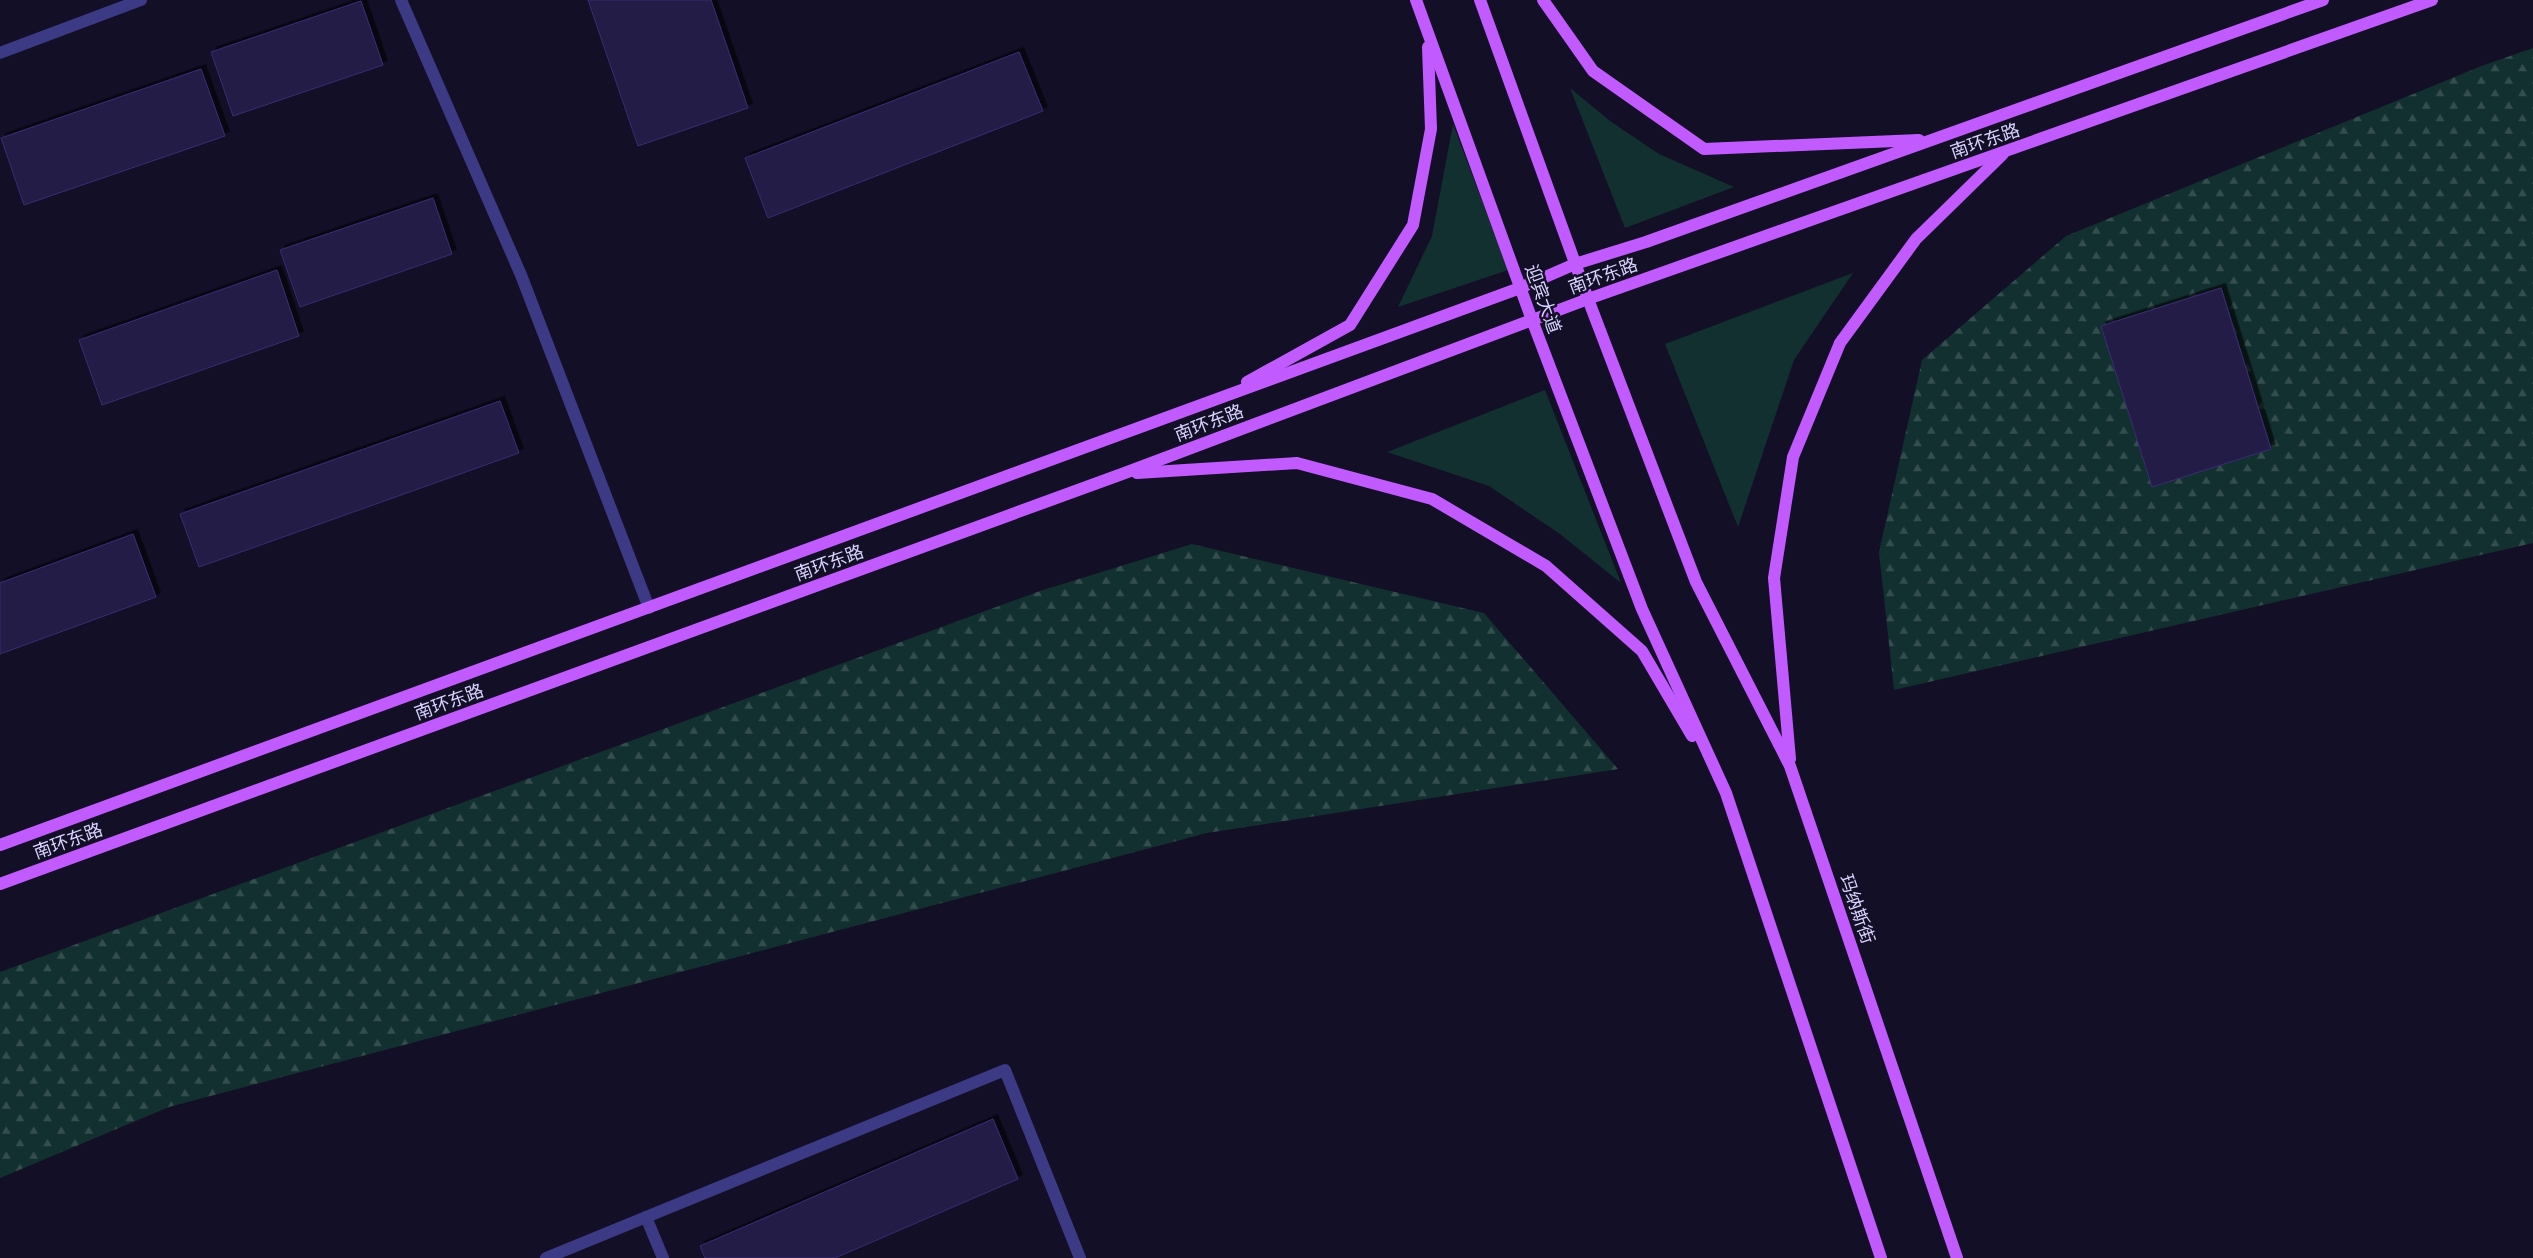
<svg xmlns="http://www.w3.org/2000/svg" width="2533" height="1258" viewBox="0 0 2533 1258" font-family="Jost,'Noto Sans SC',sans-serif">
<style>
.green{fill:#12302f}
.forest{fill:url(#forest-firs)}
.building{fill:#241b47;stroke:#3b2d73;filter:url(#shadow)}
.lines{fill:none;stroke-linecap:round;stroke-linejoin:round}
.minor{stroke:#3d3a85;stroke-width:12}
.major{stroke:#c25bff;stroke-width:12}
.labels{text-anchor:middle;stroke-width:5;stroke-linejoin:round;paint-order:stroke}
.street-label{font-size:18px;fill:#d9d4ff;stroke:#130f26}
</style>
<defs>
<pattern id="forest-firs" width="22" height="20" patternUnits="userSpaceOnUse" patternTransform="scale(1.25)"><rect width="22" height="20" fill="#12302f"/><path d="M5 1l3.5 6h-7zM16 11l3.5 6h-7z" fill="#344d4e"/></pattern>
<filter id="shadow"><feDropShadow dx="4.5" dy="-4.5" stdDeviation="0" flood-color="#0009"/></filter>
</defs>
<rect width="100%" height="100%" fill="#130f26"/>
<g class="green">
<path d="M1570 88 1610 121 1659 154 1734 187 1625 228Z"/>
<path d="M1453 124 1508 270 1398 307 1432 236Z"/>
<path d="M1853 273 1794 360 1738 527 1665 344Z"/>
<path d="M1545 390 1621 583 1560 534 1489 486 1387 452Z"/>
</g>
<g class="forest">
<path d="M2533 48V543L1894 690 1879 552 1922 360 2066 236 2484 65Z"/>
<path d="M1192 544 1484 613 1618 769 1207 833 169 1107 0 1178V972L1040 591Z"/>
</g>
<g class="building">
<path d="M588 0H711L748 108 638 146Z"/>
<path d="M361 1 383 65 233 116 211 52Z"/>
<path d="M1019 52 1043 111 768 218 745 158Z"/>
<path d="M201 69 225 136 24 205 1 138Z"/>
<path d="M433 198 452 254 300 307 280 250Z"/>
<path d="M277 270 299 336 102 405 79 340Z"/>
<path d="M2221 288 2271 449 2152 487 2101 326Z"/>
<path d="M500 401 519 453 199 567 180 514Z"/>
<path d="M133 534 156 597 0 654V583Z"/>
<path d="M993 1119 1018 1179 835 1258H705L700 1246Z"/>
</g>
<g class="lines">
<g class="minor">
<path d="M401 0 521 275 649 608"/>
<path d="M0 53 141 0"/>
<path d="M646 1217 663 1258"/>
<path d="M546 1258 1005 1070 1080 1258"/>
</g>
<g class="major">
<path d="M1416 0 1532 320 1642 609 1726 793 1881 1258"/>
<path d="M1480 0 1588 299 1696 582 1790 766 1957 1258"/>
<path d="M1543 0 1593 71 1704 149 1919 140"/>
<path d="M1247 382 1350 325 1413 225 1431 129 1428 47"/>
<path d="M1137 473 1297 463 1432 499 1546 566 1642 651 1692 736"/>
<path d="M1790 759 1774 578 1793 457 1840 343 1916 239 2003 154"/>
<path d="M0 845 1520 288 1575 264 1646 242 2323 0"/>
<path d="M0 884 1122 474 1588 299 2432 0"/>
</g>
</g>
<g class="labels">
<g class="street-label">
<text transform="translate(1985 141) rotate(-19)" y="6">南环东路</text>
<text transform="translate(1603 276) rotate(-20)" y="6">南环东路</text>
<text transform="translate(1543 299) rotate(70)" y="6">迎宾大道</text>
<text transform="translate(1209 423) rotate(-21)" y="6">南环东路</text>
<text transform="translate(829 563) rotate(-20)" y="6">南环东路</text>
<text transform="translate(449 702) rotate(-20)" y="6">南环东路</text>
<text transform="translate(68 841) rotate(-20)" y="6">南环东路</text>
<text transform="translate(1857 909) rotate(71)" y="6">玛纳斯街</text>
</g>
</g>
</svg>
